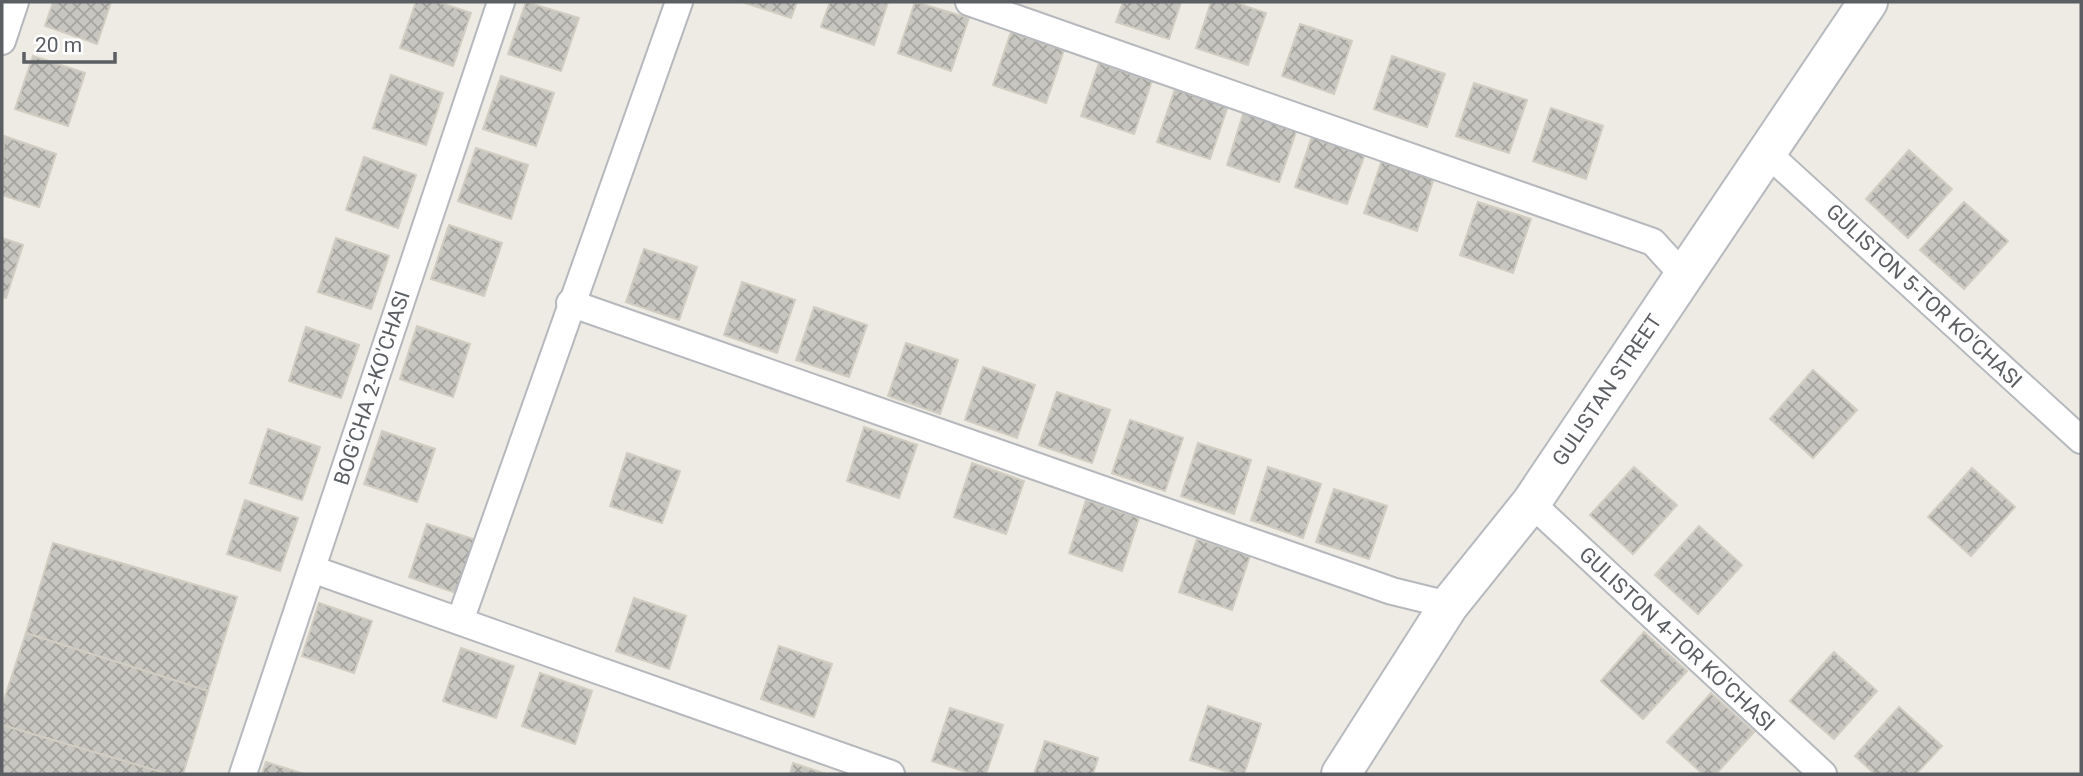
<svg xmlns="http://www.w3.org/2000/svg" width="2083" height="776" viewBox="0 0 2083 776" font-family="Roboto,sans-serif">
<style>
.building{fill:url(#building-cross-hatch);stroke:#d1cdc2;stroke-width:2}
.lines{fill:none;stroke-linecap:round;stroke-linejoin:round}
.street-casing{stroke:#b5b8bc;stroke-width:30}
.secondary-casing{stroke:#b6b9be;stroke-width:42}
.street{stroke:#fff;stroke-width:26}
.secondary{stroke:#fff;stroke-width:38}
.labels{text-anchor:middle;stroke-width:7;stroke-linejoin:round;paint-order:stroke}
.street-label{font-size:21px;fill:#5b5e62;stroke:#fff}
</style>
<defs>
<pattern id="building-cross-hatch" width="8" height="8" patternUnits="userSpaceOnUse" patternTransform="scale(1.75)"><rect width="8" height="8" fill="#c8c6c0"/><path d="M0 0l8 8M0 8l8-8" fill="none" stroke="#a5a49f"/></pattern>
</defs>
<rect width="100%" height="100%" fill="#edebe3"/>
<g class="building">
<path d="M53 2H111L97 44 45 26Z"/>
<path d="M416 2H438L471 13 453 66 400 48Z"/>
<path d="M526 2 579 18 561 71 508 54Z"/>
<path d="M742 2H797L791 18Z"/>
<path d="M830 2H888L874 45 821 27Z"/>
<path d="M915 2 969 18 951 71 898 53Z"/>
<path d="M1123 2H1181L1169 39 1116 22Z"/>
<path d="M1211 2H1234L1266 13 1248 65 1196 48Z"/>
<path d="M1300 24 1352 41 1334 94 1282 76Z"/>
<path d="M1011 32 1064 50 1046 103 993 85Z"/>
<path d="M33 56 85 73 68 126 15 109Z"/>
<path d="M1392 56 1445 74 1427 127 1374 109Z"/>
<path d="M1099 63 1152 81 1134 134 1081 116Z"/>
<path d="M391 75 443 93 426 145 373 128Z"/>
<path d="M501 76 554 93 536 146 483 129Z"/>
<path d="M1474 83 1527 100 1509 153 1456 136Z"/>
<path d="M1175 89 1228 106 1210 159 1157 142Z"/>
<path d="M1551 108 1603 126 1586 179 1533 161Z"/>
<path d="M1244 111 1297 129 1279 182 1227 165Z"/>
<path d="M1313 133 1366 151 1347 204 1295 187Z"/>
<path d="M4 136 56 154 39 207 2 195Z"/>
<path d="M476 148 528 165 511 219 458 201Z"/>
<path d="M1909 150 1952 189 1908 238 1866 199Z"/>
<path d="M364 157 416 175 398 228 346 210Z"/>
<path d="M1382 160 1434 178 1417 231 1364 213Z"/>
<path d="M1478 202 1531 219 1513 273 1460 255Z"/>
<path d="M1964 202 2008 241 1964 289 1920 250Z"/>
<path d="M449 225 502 243 484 296 431 279Z"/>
<path d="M2 238 23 245 6 298 2 297Z"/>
<path d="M336 238 389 256 371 309 318 292Z"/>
<path d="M644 249 697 267 679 320 626 302Z"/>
<path d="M742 282 795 300 777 353 724 335Z"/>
<path d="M814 307 867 325 849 377 796 360Z"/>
<path d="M417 326 470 344 453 397 400 379Z"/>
<path d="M306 327 359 345 341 398 289 381Z"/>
<path d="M906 343 958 360 940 414 888 396Z"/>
<path d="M983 367 1035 385 1017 438 965 420Z"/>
<path d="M1813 370 1857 410 1813 458 1770 419Z"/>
<path d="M1057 392 1110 410 1092 463 1039 445Z"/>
<path d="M1130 420 1183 438 1165 491 1112 473Z"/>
<path d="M864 427 917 445 899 498 847 481Z"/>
<path d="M268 429 320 447 302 500 250 483Z"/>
<path d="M382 431 435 449 417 502 364 484Z"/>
<path d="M1198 443 1251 460 1234 514 1181 496Z"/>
<path d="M627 453 680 471 662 523 610 506Z"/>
<path d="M972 463 1024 481 1006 534 954 517Z"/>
<path d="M1268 467 1321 484 1303 538 1251 520Z"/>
<path d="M1634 467 1677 505 1633 554 1590 515Z"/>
<path d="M1972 468 2015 507 1971 556 1928 517Z"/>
<path d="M1334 489 1387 506 1369 559 1316 542Z"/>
<path d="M245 500 298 518 280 571 227 554Z"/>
<path d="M1086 500 1139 518 1122 571 1069 553Z"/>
<path d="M427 524 479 541 462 595 409 577Z"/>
<path d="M1699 526 1742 565 1698 614 1655 575Z"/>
<path d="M1197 539 1250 556 1232 610 1179 592Z"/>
<path d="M53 543 237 597 208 691 26 633Z"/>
<path d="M634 598 686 616 669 669 616 651Z"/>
<path d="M319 603 372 621 354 673 302 656Z"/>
<path d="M1644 632 1687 671 1643 719 1601 681Z"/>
<path d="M26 633 208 691 183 774H168L2 725V706Z"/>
<path d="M779 646 832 664 814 717 761 699Z"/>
<path d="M461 648 514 666 496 718 443 701Z"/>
<path d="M1834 652 1877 691 1834 739 1790 701Z"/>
<path d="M540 673 592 691 575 744 522 726Z"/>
<path d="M1711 693 1754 732 1716 774H1703L1667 742Z"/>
<path d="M1208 706 1261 724 1244 774H1234L1190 760Z"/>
<path d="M1899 707 1942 746 1916 774H1875L1855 756Z"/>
<path d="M950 708 1003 725 986 774H972L932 761Z"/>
<path d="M2 725 168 774H2Z"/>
<path d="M1045 741 1098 758 1093 774H1034Z"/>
<path d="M266 762 304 774H262Z"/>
<path d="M793 763 826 774H790Z"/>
</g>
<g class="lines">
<defs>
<g id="street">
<path d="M969 2 1653 242 1684 276"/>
<path d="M2 41 15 2"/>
<path d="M1766 152 2081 440"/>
<path d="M570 303 1392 591 1449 605"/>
<path d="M1531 503 1823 774"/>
<path d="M312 569 891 774"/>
<path d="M460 621 679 2"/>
<path d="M243 774 501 2"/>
</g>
<path id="secondary" d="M1341 774 1449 605 1531 503 1868 2"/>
</defs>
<use href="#street" class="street-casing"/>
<use href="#secondary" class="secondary-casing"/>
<use href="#street" class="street"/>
<use href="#secondary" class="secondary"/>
</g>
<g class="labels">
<g class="street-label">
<text transform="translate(1924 296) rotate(43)" y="7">GULISTON 5-TOR KO'CHASI</text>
<text transform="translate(372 388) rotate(-72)" y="7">BOG'CHA 2-KO'CHASI</text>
<text transform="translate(1607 390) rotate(-56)" y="7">GULISTAN STREET</text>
<text transform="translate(1677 639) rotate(43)" y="7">GULISTON 4-TOR KO'CHASI</text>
</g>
</g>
<rect width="2083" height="776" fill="none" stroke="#5b5e62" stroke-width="7"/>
<path d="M24 52v10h91v-10" fill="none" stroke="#5b5e62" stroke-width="3.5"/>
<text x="35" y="52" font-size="21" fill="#5b5e62" stroke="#ffffff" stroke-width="5" paint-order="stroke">20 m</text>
</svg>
